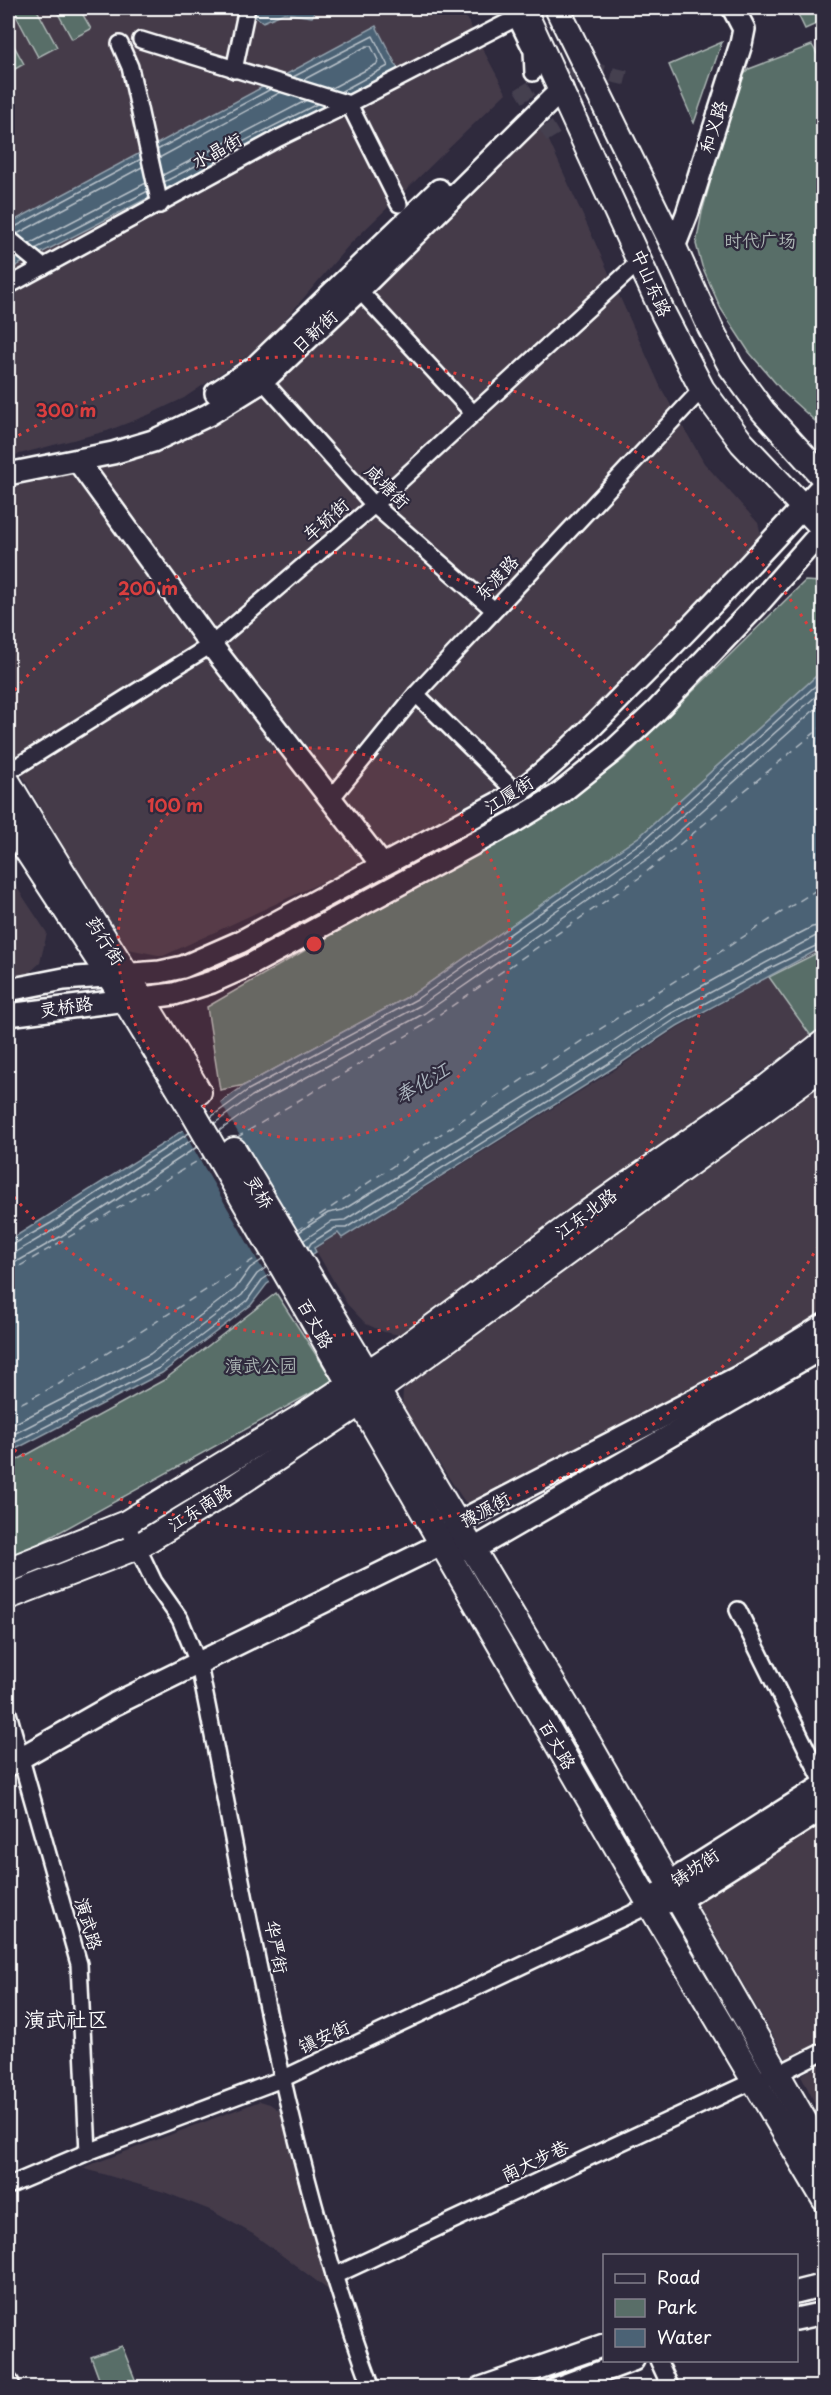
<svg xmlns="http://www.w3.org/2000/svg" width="831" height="2395" viewBox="0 0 831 2395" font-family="'Playpen Sans','LXGW WenKai TC',sans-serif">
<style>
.built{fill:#443b4a}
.green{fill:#596e68;stroke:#acb6b4;stroke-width:1.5}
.water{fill:#4b6275;stroke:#93a1ac;stroke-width:1.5}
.pier{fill:#2f2a3d}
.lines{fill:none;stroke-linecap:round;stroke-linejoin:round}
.shore{stroke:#b7c0c8;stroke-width:1.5}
.ferry{stroke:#aeb8c1;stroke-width:1.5;stroke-dasharray:8 6;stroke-linecap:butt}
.street-tunnel{stroke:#443f50;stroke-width:15;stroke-dasharray:15 8;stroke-linecap:butt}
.street-casing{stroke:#fff;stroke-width:20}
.secondary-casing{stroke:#fff;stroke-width:26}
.primary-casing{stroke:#fff;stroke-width:28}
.street{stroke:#2f2a3d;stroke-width:15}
.secondary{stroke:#2f2a3d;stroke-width:21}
.primary{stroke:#2f2a3d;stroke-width:24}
.ring{fill:none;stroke:#da3e3e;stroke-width:3;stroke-dasharray:3 6}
.labels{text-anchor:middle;stroke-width:4.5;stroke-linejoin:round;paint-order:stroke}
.street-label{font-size:18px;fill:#fff;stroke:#2f2a3d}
.park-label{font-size:18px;fill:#acb6b4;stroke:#2f2a3d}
.water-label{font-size:20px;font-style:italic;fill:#aeb8c1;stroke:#2f2a3d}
.quarter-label{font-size:21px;fill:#fff;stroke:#2f2a3d}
.centre{fill:#da3e3e;stroke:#2f2a3d;stroke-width:3}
.ring-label{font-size:18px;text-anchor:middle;font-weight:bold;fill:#da3e3e;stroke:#2f2a3d;stroke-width:4.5;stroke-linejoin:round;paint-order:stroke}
</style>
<rect width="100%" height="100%" fill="#2f2a3d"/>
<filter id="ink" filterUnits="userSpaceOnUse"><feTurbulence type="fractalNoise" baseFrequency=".0167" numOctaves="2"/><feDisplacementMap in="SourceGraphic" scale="12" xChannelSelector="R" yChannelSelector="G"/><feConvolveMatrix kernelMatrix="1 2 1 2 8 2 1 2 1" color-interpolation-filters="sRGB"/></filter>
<g filter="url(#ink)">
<g class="built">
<path d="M8 8H461L506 93 349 245 277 329 248 355 184 398 148 415 107 431 8 457Z"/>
<path d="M540 121 661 388 704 463 758 523 762 538 532 772 383 854 163 956 128 949 109 930 8 750V488L141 457 222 420 271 384Z"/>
<path d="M8 874 47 933 40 963 29 973 8 978Z"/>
<path d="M769 977 811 1036 400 1335 384 1332 366 1324 347 1304 315 1249 338 1234 342 1239 616 1069 677 1028Z"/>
<path d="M823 1072V1317L759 1358 472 1504 465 1502 402 1408 403 1390 415 1375Z"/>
<path d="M823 1816V2041L787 2060 695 1900Z"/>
<path d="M823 2063V2120L801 2075Z"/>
<path d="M260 2101 270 2104 281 2112 334 2294 253 2234 210 2210 164 2192 82 2168Z"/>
</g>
<g class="green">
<path d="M12 8H36L57 47 38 57Z"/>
<path d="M55 8H79L91 29 72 39Z"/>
<path d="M795 8H823V21L805 29Z"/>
<path d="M8 35 24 64 8 73Z"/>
<path d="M722 42 694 123 669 65Z"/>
<path d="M812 45 824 66 823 420 815 421 784 393 749 352 721 309 702 266 696 244 702 212 738 81 749 69Z"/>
<path d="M805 581 823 582V670L640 836 413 994 245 1085 220 1090 207 1007 373 911 432 880 554 809 624 759Z"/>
<path d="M823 950V1026L811 1036 769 977Z"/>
<path d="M276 1293 333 1381 20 1554 8 1558V1465L164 1380Z"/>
<path d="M122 2346 138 2387H102L91 2357Z"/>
</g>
<g class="water">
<path d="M252 8H317L312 17 284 13 263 22 253 15Z"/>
<path d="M376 26 398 69 8 270V224Z"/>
<path d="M823 670V947L677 1026 618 1065 342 1238 338 1233 314 1248 316 1252 267 1284 251 1305 162 1373 8 1453V1241L166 1142 245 1085 413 994 640 836Z"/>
</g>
<path class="pier" d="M219 1100 311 1258 271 1284 181 1127Z"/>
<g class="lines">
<g class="shore">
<path d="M293 77 373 36 388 66 340 92"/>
<path d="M303 80 367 46H371L378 60 377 64 330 89"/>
<path d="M157 150 271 89"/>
<path d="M159 158 281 92"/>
<path d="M163 175 307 100"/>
<path d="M164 182 317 104"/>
<path d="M8 228H13L141 159"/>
<path d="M17 234 142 167"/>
<path d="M29 244 146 183"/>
<path d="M35 249 148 191"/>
<path d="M211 1117 248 1090 417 999 643 841 824 678"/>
<path d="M215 1123 252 1096 421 1005 647 847 824 689"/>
<path d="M219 1131 257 1104 425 1013 653 855 824 701"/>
<path d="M299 1232 328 1213 343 1210 605 1047 666 1006 760 954 812 927 824 925"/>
<path d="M304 1240 332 1221 345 1220 610 1054 670 1014 816 936 824 934"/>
<path d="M8 1246 12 1245 51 1223 189 1133"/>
<path d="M308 1248 311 1243 335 1228H346L614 1060 674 1020 768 969 824 942"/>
<path d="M8 1254 16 1252 55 1229 193 1139"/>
<path d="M8 1263 20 1260 60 1237 197 1147"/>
<path d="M8 1427 150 1354 235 1289 250 1268 262 1260"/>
<path d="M8 1437 155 1361 242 1295 257 1274 267 1267"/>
<path d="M8 1446 159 1368 247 1301 262 1280 271 1274"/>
</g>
<g class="ferry">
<path d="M236 1138 421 1027 639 878 824 725"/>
<path d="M296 1231 538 1069 824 885"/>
<path d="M8 1273 206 1156"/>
<path d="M8 1410 59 1384 262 1254"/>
</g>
<g class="street-tunnel">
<path d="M521 86 554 139"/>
<path d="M552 90 580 67 626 78"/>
</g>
<defs>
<g id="street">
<path d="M511 8 532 51 533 73"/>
<path d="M141 40 349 104 516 18"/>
<path d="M120 44 130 67 160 205"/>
<path d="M234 70 247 8"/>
<path d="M8 238 43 267"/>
<path d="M8 286 279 138 349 104 399 204"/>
<path d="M359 290 473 413"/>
<path d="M263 381 374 505 494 610"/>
<path d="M416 694 517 793"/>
<path d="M8 772 211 645 374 505 641 260"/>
<path d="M330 800 416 694 702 389"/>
<path d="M126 1523 154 1582 180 1619 199 1665C248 1907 286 2155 372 2388"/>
<path d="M738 1610 824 1784"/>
<path d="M8 1713 79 1964 88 2152"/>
<path d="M8 2186 88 2152 282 2079 650 1905"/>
<path d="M334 2276 753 2081 778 2074 824 2051"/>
<path d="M658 2360 671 2388"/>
</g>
<g id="secondary">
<path d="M674 247 687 214 741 44 744 29 733 8"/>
<path d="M216 393 254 368 439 190"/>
<path d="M78 461 211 645 382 865"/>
<path d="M8 474 113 453 153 441 208 415 263 381 359 290 562 89"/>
<path d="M8 990 64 979 160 972 183 967 240 942 517 793C558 762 593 726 628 690 696 623 760 554 824 484"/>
<path d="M8 1015 174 994 212 982 250 965 512 823 558 795 613 751 656 711 757 605 824 529"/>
<path d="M457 1547 472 1550 824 1347"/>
<path d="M8 1765 115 1704 441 1544 457 1523 748 1372 824 1325"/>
<path d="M662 1903 679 1900 824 1808"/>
<path d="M650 1905 669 1883 824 1785"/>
<path d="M796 2292 824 2285"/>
<path d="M796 2319 824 2313"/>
<path d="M8 2384 9 2388"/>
<path d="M481 2388 604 2345"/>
<path d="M557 2388 633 2360"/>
</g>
<g id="primary">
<path d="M523 8 663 313 702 389 742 443 824 529"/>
<path d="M557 8 674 247 710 327 731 367 763 411 824 478"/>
<path d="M8 782C70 887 138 988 199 1092"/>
<path d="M8 822 124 999 191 1109 650 1905 824 2199"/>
<path d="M234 1150 584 1735 824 2155"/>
<path d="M8 1570 126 1523 304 1415 404 1348 581 1217 768 1086 824 1042"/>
<path d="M8 1597 137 1547 228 1491 359 1404 824 1066"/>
</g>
</defs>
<use href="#street" class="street-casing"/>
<use href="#secondary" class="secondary-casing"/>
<use href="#primary" class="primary-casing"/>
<use href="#street" class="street"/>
<use href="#secondary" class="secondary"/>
<use href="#primary" class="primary"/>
</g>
</g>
<circle cx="314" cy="944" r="196" fill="#da3e3e" fill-opacity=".12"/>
<g class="ring">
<circle cx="314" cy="944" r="196"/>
<path d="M9 697A392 392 0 1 1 9 1191"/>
<path d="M823 1238A588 588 0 0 1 11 1448M11 440A588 588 0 0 1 823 650"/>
</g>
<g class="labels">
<g class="street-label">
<text transform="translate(714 127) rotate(-73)" y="6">和义路</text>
<text transform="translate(217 151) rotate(-29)" y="6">水晶街</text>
<text transform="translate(651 283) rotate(66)" y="6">中山东路</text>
<text transform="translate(315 332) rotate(-43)" y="6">日新街</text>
<text transform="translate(387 487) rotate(45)" y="6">咸塘街</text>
<text transform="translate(326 520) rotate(-41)" y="6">车轿街</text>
<text transform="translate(497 578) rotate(-47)" y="6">东渡路</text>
<text transform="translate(509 795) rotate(-32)" y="6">江厦街</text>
<text transform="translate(105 941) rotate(57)" y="6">药行街</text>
<text transform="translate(66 1007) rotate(-8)" y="6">灵桥路</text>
<text transform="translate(259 1192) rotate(59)" y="6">灵桥</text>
<text transform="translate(586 1214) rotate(-36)" y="6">江东北路</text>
<text transform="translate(315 1324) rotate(61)" y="6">百丈路</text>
<text transform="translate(200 1508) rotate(-32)" y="6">江东南路</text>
<text transform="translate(485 1510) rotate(-29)" y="6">豫源街</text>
<text transform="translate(557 1745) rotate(60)" y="6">百丈路</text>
<text transform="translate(695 1868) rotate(-34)" y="6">铸坊街</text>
<text transform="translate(88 1924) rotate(74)" y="6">演武路</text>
<text transform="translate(276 1947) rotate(79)" y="6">华严街</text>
<text transform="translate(324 2037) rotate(-25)" y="6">镇安街</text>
<text transform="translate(535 2161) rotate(-25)" y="6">南大步巷</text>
</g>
<g class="park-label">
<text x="760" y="247">时代广场</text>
<text x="261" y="1372">演武公园</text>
</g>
<g class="water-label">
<text transform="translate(422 1083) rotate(-31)" y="7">奉化江</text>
</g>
<g class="quarter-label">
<text x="66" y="2027">演武社区</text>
</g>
</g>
<circle cx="314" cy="944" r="9" class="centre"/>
<g class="ring-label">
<text x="66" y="417">300 m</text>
<text x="148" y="595">200 m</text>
<text x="175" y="812">100 m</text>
</g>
<rect width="831" height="2395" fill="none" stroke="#2f2a3d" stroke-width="30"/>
<rect x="15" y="15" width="801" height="2365" fill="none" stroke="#fff" stroke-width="2" filter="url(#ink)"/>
<rect x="603" y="2254" width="195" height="108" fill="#2f2a3d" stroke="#827f8b" stroke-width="1.5"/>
<rect x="615" y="2274" width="30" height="9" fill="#2f2a3d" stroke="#827f8b" stroke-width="1.5"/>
<text x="657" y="2284" font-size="18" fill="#ffffff">Road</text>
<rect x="615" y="2299" width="30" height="18" fill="#596e68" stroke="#827f8b" stroke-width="1.5"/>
<text x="657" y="2314" font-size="18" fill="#ffffff">Park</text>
<rect x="615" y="2329" width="30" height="18" fill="#4b6275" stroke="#827f8b" stroke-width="1.5"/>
<text x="657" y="2344" font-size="18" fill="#ffffff">Water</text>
</svg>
